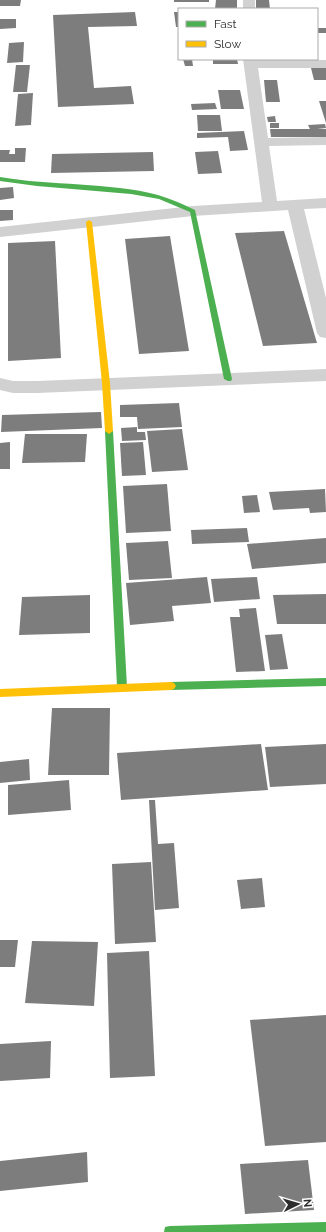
<svg xmlns="http://www.w3.org/2000/svg" width="326" height="1232" viewBox="0 0 326 1232" font-family="Raleway,sans-serif">
<style>
.building{fill:#7d7d7d}
.lines{fill:none;stroke-linecap:round;stroke-linejoin:round}
.street{fill:#d1d1d1;fill-rule:evenodd}
.fast{fill:#4caf50;fill-rule:evenodd}
.slow{fill:#ffc107;fill-rule:evenodd}
</style>
<rect width="100%" height="100%" fill="#fff"/>
<g class="building">
<path d="M0 0H21L20 6H0Z"/>
<rect x="174" y="0" width="35" height="2"/>
<path d="M216 0H237V9H215Z"/>
<path d="M256 0H269L270 9H256Z"/>
<path d="M135 12 137 26 88 27 94 88 131 86 134 104 58 107 53 15Z"/>
<path d="M174 12H179V27H176Z"/>
<path d="M0 19H16V28L0 29Z"/>
<rect x="317" y="28" width="9" height="5"/>
<path d="M24 42 23 62 7 63 9 43Z"/>
<path d="M183 59H192L193 66H185Z"/>
<path d="M213 59H237L238 64H213Z"/>
<path d="M16 65H30L27 92H13Z"/>
<path d="M326 67V80H314L311 68Z"/>
<path d="M264 80H277L280 102H266Z"/>
<path d="M218 90H240L244 109H221Z"/>
<path d="M33 93 31 125 15 126 18 94Z"/>
<path d="M319 101H326V123Z"/>
<path d="M215 103 217 109 192 110 191 104Z"/>
<path d="M197 115H220L222 131H198Z"/>
<path d="M275 116 276 122H268L267 117Z"/>
<rect x="270" y="123" width="9" height="5"/>
<path d="M325 124 326 128 317 129H326V137H271L270 129H310L308 125Z"/>
<path d="M244 131 248 150 230 151 228 137 197 138V133Z"/>
<path d="M15 148H26L25 162H0V150H10L9 154H15Z"/>
<path d="M218 151 222 173 198 174 195 152Z"/>
<path d="M153 152 154 171 51 173 52 154Z"/>
<path d="M13 187 14 198 0 200V188Z"/>
<path d="M0 210H13V220L0 221Z"/>
<path d="M284 231 317 343 263 346 235 233Z"/>
<path d="M170 236 189 351 139 354 125 239Z"/>
<path d="M55 241 61 358 8 361V243Z"/>
<path d="M179 403 182 427 138 429 137 417H120V405Z"/>
<path d="M101 412 102 428 1 432 2 415Z"/>
<path d="M137 427V432H145L146 440 122 441 121 428Z"/>
<path d="M182 429 188 470 152 472 147 431Z"/>
<path d="M25 434H87L85 462 22 463Z"/>
<path d="M10 442V469H0V443Z"/>
<path d="M143 442 146 475 122 476 120 443Z"/>
<path d="M167 484 171 531 126 533 123 486Z"/>
<path d="M325 489 326 512 310 513 309 508 273 510 269 492Z"/>
<path d="M257 495 260 512 244 513 242 496Z"/>
<path d="M247 528 249 542 192 544 191 530Z"/>
<path d="M326 538V563L252 569 247 544Z"/>
<path d="M168 541 172 578 129 580 126 543Z"/>
<path d="M207 577 211 603 172 606 174 621 130 625 126 583Z"/>
<path d="M257 577 260 599 214 602 211 579Z"/>
<path d="M326 594V624H277L273 595Z"/>
<path d="M90 595V633L19 635 22 597Z"/>
<path d="M256 608 265 671 236 672 230 617H240L239 609Z"/>
<path d="M282 634 288 669 270 670 265 635Z"/>
<path d="M52 708H110L109 775H48Z"/>
<path d="M261 744 268 790 121 800 117 753Z"/>
<path d="M326 744V784L270 787 265 747Z"/>
<path d="M29 759 30 780 0 783V762Z"/>
<path d="M69 780 71 810 8 815V785Z"/>
<path d="M149 800H155L158 844 174 843 179 908 155 910Z"/>
<path d="M151 862 156 942 115 944 112 864Z"/>
<path d="M262 878 265 907 241 909 237 880Z"/>
<path d="M0 940H18L15 967H0Z"/>
<path d="M32 941 98 942 94 1006 25 1003Z"/>
<path d="M149 951 155 1076 110 1078 107 953Z"/>
<path d="M326 1015V1142L265 1146 250 1020Z"/>
<path d="M51 1041 50 1078 0 1081V1044Z"/>
<path d="M87 1152 88 1182 0 1191V1161Z"/>
<path d="M308 1160 314 1210 245 1214 240 1164Z"/>
</g>
<g class="lines">
<g class="street">
<rect x="243" y="0" width="12" height="9"/>
<path d="M243 59 326 60V68H258L268 138 326 137V145L269 146 277 201 326 198V208L304 209 326 298V338L320 337 317 333 288 210 193 216 0 237V227L193 206 262 202Z"/>
<path d="M326 369V381L37 393H13L0 390V378L13 381H37Z"/>
</g>
<g class="fast">
<path d="M0 177C51 186 109 182 158 195 171 199 183 204 195 210L232 379 231 381H228L224 379 190 212 159 199 131 194 37 186 0 181Z"/>
<path d="M109 428 113 431 127 687 125 690 122 691 119 690 117 687 105 431Z"/>
<path d="M326 678V686L171 690 168 689 166 686 168 683 171 682Z"/>
<path d="M326 1222V1232H164L165 1227 170 1226Z"/>
</g>
<g class="slow">
<path d="M89 220 92 222 110 383 113 431 109 434 105 431 102 383 86 222Z"/>
<path d="M171 682 174 683 176 686 174 689 171 690 0 697V689Z"/>
</g>
</g>
<rect x="178" y="8" width="140" height="52" fill="#ffffff" stroke="#ababab"/>
<rect x="186" y="21" width="20" height="6" fill="#4caf50" stroke="#ababab"/>
<text x="214" y="28" font-size="12" fill="#2c2c2c">Fast</text>
<rect x="186" y="41" width="20" height="6" fill="#ffc107" stroke="#ababab"/>
<text x="214" y="48" font-size="12" fill="#2c2c2c">Slow</text>
<g transform="translate(298 1204) rotate(85)" stroke="#ffffff" stroke-width="3" paint-order="stroke">
<path d="M0-3L7 15L0 10L-7 15Z" fill="#2c2c2c"/>
<text y="-6" font-size="11" font-weight="bold" text-anchor="middle" fill="#2c2c2c">N</text>
</g>
</svg>
